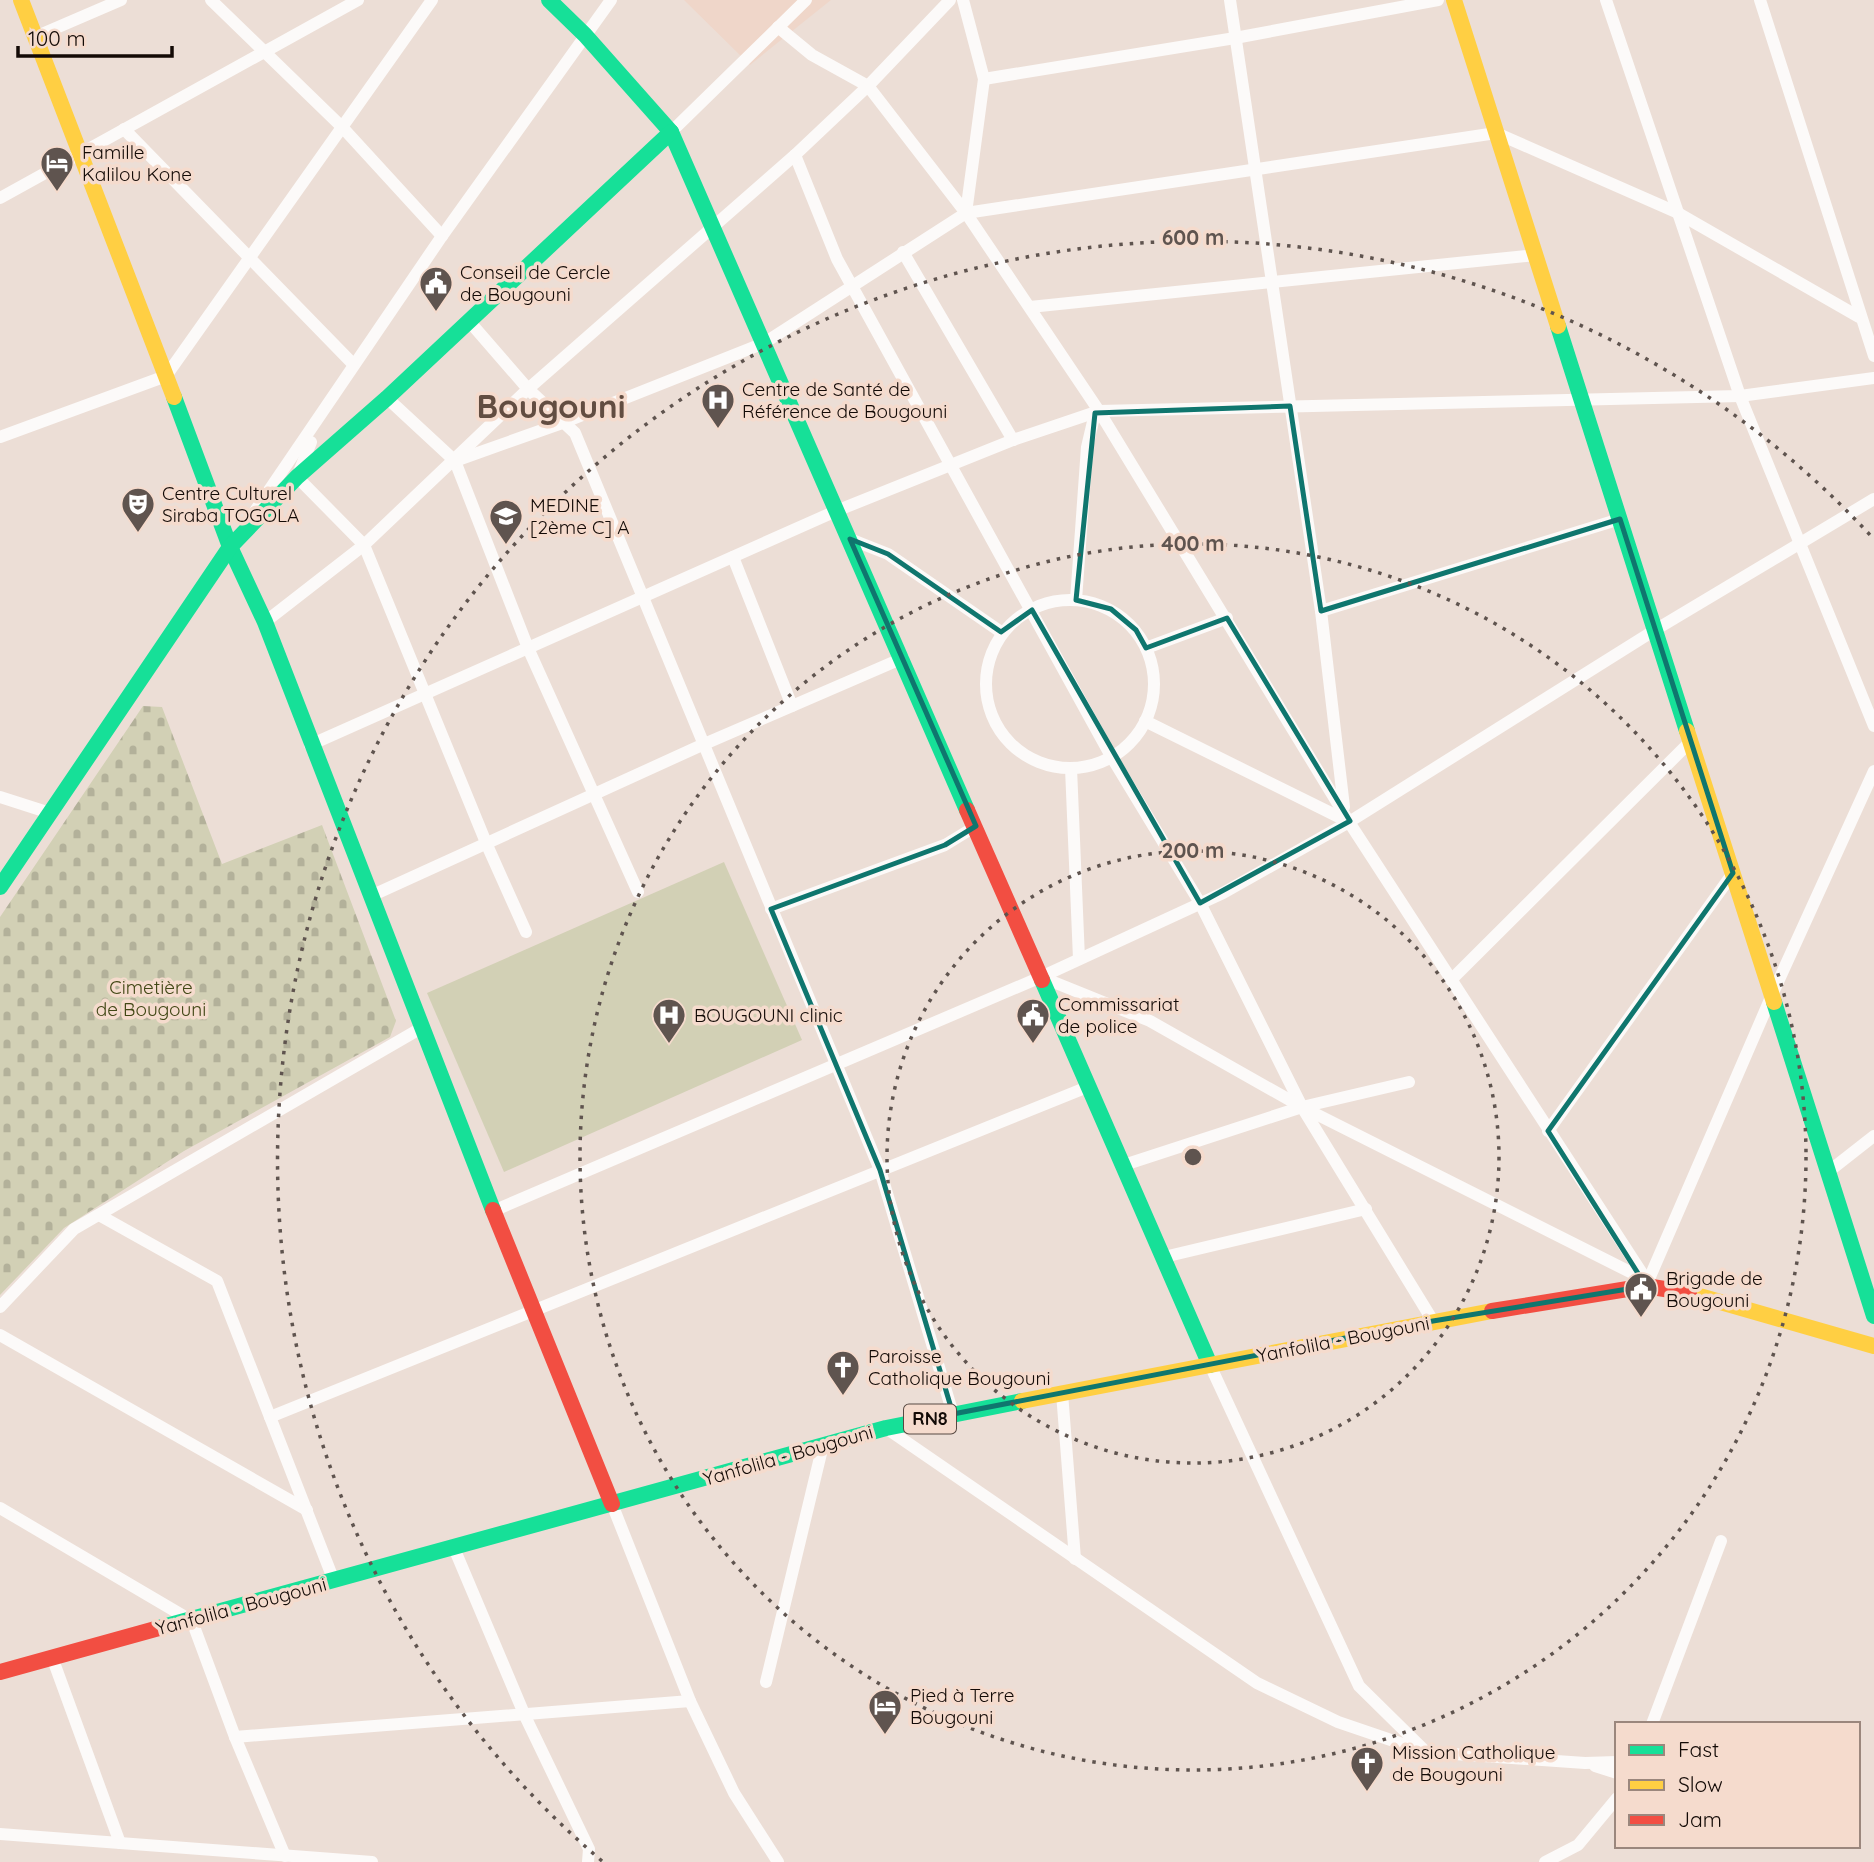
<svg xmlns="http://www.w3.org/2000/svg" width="1874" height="1862" viewBox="0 0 1874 1862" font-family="Quicksand,sans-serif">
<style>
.built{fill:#efd6c9}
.green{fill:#d2d0b5}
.cemetery{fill:url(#cemetery-stones)}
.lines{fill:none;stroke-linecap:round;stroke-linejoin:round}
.street{stroke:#fcfaf9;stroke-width:12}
.fast{stroke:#16e098;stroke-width:16}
.slow{stroke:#ffcf43;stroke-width:16}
.jam{stroke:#f24e42;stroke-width:16}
.marked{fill:none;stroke:#0f766e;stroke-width:5;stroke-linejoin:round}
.ring{fill:none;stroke:#5f544f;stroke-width:3.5;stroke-dasharray:3.5 7}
.labels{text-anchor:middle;stroke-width:7;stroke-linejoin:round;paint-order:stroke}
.shield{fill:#f5dbcd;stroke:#574942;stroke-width:2}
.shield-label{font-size:18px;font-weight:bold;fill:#130a06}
.poi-label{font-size:19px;fill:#130a06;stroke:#f5dbcd;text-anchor:start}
.park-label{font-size:19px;fill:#414715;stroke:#f5dbcd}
.street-label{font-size:19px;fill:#130a06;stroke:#f5dbcd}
.town-label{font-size:33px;font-weight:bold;fill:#624d41;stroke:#f5dbcd}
.centre{fill:#5f544f;stroke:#f5dbcd;stroke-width:3.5}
.ring-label{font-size:21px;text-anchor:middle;font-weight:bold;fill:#5f544f;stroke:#f5dbcd;stroke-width:7;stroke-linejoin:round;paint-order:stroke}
</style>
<defs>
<pattern id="cemetery-stones" width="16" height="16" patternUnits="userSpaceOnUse" patternTransform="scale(1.75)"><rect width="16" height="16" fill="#d2d0b5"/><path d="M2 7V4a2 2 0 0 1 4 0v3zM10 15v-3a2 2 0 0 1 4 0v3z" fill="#b3b19a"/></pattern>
</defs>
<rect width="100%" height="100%" fill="#ecded6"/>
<path class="built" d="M684 0H831L750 65Z"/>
<path class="green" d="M724 862 802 1040 504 1172 427 993Z"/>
<path class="cemetery" d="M143 706 162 707 222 864 322 825 396 1021 390 1037 184 1151 64 1228 0 1295V917Z"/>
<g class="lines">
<g class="street">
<path d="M211 0 343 128 442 236"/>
<path d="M963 0 984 79 966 213"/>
<path d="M1230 0 1321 611 1344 807"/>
<path d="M1606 0 1740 396 1874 726"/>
<path d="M1760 0 1874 356"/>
<path d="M778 27 812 55 868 86 966 213 1099 411 1349 822 1647 1281 1646 1286"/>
<path d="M35 37 121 0"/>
<path d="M984 79 1235 38 1438 0"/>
<path d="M124 129 353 364"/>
<path d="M671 132 806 0"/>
<path d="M795 155 837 259 1111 756 1200 903 1302 1107 1433 1321"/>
<path d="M0 198 358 0"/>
<path d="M903 252 1013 440"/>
<path d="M1030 307 1535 255"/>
<path d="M469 321 528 389 575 433 880 1170 953 1414"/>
<path d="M387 398 455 461 528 648 638 892"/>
<path d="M0 437 166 376 432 0"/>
<path d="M311 442 297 477 364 545 487 845 526 932"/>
<path d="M455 461 565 422 764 343 966 213 1496 133 1676 212 1859 317"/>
<path d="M255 511 442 236 611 0"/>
<path d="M850 539 888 554 1001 632"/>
<path d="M733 557 792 706"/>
<path d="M1076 600 1087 447 1095 413"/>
<circle cx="1070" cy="684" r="84"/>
<path d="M1321 611 1620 519"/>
<path d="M265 622 364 545 528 389 795 155 868 86 950 0"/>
<path d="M1146 648 1227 618"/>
<path d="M1145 721 1349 822"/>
<path d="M310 745 836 511 1013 440 1099 411 1740 396 1874 378"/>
<path d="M1071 768 1079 959"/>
<path d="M0 797 50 813"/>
<path d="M373 895 702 745 903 658"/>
<path d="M771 909 945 845 976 826"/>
<path d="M1041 977 1150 1021 1302 1107 1644 1279"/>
<path d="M1451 980 1691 741"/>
<path d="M1548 1131 1733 873"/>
<path d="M1124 1165 1302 1107 1409 1082"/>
<path d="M1828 1172 1874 1136"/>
<path d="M493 1211 1041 977 1223 893 1349 822 1655 630 1874 499"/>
<path d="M99 1215 217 1281 334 1581"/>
<path d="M1164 1257 1366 1209"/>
<path d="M1646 1286 1772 995 1874 771"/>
<path d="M0 1307 74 1229 423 1027"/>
<path d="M0 1335 307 1510"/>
<path d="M1210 1365 1359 1686 1424 1750"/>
<path d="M1062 1393 1075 1559"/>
<path d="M270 1417 1090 1086"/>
<path d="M886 1428 1257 1683 1338 1722 1426 1752 1585 1763 1617 1762"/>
<path d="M612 1504 690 1701 734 1793 778 1862"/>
<path d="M0 1508 192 1621 235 1737 285 1856"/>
<path d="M454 1548 525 1716 589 1849 588 1862"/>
<path d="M52 1657 120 1843"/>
<path d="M766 1682 823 1445"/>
<path d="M1652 1724 1721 1541"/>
<path d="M235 1737 690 1701"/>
<path d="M1595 1766 1617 1773"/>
<path d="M0 1834 372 1862"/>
<path d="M1545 1862 1578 1845 1617 1798"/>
</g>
<g class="fast">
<path d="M549 0 585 35 671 132 967 810"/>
<path d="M1558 326 1687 731"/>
<path d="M174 397 230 547 265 622 493 1210"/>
<path d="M0 887 230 547 297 477 387 398 671 132"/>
<path d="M1042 980 1210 1365"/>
<path d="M1774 1002 1874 1316"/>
<path d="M159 1628 886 1428 1022 1401"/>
</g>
<g class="slow">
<path d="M21 0 174 397"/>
<path d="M1454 0 1558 326"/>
<path d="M1687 731 1774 1002"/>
<path d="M1689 1293 1874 1346"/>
<path d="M1022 1401 1492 1311"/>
</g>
<g class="jam">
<path d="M967 810 1042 980"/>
<path d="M493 1210 612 1504"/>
<path d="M1492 1311 1646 1286 1689 1293"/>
<path d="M0 1672 159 1628"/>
</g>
</g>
<path class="marked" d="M1290 406 1321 611 1620 519 1733 873 1548 1131 1646 1286 1433 1321 953 1414 880 1170 771 909 945 845 976 826 850 539 888 554 1001 632 1032 610 1200 903 1350 821 1227 618 1146 648 1136 630 1111 609 1076 600 1095 413Z"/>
<g class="ring">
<circle cx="1193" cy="1157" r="306"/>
<circle cx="1193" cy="1157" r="613"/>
<path d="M602 1861A919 919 0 1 1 1871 536"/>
</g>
<defs>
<symbol id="hotel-pin" viewBox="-11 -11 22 30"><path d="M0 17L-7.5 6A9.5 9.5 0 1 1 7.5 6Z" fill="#5f544f" stroke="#f5dbcd"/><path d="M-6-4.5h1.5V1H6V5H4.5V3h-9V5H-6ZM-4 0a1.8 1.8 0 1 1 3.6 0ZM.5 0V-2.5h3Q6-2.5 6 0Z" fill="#fff"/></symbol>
<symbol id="civic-pin" viewBox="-11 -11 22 30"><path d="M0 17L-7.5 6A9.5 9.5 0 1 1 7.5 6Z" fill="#5f544f" stroke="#f5dbcd"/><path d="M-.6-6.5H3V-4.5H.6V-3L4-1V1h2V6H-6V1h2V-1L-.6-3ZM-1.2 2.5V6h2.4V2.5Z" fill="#fff"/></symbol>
<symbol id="hospital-pin" viewBox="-11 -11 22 30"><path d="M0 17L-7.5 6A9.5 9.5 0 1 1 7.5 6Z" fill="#5f544f" stroke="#f5dbcd"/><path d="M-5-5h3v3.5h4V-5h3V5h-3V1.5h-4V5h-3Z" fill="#fff"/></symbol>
<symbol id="theatre-pin" viewBox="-11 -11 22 30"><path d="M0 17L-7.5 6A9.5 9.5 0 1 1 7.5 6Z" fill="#5f544f" stroke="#f5dbcd"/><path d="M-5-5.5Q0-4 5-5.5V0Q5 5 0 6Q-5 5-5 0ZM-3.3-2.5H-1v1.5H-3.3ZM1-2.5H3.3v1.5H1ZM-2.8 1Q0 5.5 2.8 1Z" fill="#fff"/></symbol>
<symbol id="school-pin" viewBox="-11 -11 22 30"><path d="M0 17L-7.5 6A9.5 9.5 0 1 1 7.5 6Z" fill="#5f544f" stroke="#f5dbcd"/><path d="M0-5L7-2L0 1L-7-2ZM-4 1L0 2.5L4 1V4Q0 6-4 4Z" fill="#fff"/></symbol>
<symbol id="church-pin" viewBox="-11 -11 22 30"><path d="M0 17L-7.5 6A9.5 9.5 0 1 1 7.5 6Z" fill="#5f544f" stroke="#f5dbcd"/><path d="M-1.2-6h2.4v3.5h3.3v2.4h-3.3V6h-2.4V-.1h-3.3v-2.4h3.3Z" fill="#fff"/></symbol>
</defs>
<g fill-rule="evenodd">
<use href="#hotel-pin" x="38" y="144" width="38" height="52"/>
<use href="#civic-pin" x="417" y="264" width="38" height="52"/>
<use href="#hospital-pin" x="699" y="381" width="38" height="52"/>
<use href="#theatre-pin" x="119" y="485" width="38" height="52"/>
<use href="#school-pin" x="487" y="497" width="38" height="52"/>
<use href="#hospital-pin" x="650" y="996" width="38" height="52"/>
<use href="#civic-pin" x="1014" y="996" width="38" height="52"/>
<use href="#civic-pin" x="1622" y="1270" width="38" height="52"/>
<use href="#church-pin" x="824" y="1348" width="38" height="52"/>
<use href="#hotel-pin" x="866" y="1687" width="38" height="52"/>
<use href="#church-pin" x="1348" y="1744" width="38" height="52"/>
</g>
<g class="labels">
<rect class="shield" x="904" y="1404.5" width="52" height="29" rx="5"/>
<g class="shield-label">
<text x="930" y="1425">RN8</text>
</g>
<g class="poi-label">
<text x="82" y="159">Famille<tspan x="82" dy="22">Kalilou Kone</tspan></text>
<text x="460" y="279">Conseil de Cercle<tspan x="460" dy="22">de Bougouni</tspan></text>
<text x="742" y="396">Centre de Santé de<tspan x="742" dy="22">Référence de Bougouni</tspan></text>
<text x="162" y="500">Centre Culturel<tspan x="162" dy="22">Siraba TOGOLA</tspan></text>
<text x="530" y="512">MEDINE<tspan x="530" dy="22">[2ème C] A</tspan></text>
<text x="1058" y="1011">Commissariat<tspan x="1058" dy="22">de police</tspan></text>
<text x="694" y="1022">BOUGOUNI clinic</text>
<text x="1666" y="1285">Brigade de<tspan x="1666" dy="22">Bougouni</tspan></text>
<text x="868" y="1363">Paroisse<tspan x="868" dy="22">Catholique Bougouni</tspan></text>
<text x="910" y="1702">Pied à Terre<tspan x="910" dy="22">Bougouni</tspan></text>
<text x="1392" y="1759">Mission Catholique<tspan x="1392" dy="22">de Bougouni</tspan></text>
</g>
<g class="park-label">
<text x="151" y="994">Cimetière<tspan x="151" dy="22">de Bougouni</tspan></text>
</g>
<g class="street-label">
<text transform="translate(1343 1339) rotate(-11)" y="7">Yanfolila - Bougouni</text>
<text transform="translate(788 1455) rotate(-16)" y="7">Yanfolila - Bougouni</text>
<text transform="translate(241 1606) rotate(-15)" y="7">Yanfolila - Bougouni</text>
</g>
<g class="town-label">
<text x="551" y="418">Bougouni</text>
</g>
</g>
<circle cx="1193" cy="1157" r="10" class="centre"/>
<g class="ring-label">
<text x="1193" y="245">600 m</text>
<text x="1193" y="551">400 m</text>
<text x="1193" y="858">200 m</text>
</g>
<rect x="1615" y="1722" width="245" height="126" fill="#f5dbcd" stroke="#9b877d" stroke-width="2"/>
<rect x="1629" y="1745" width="35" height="10" fill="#16e098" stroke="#9b877d" stroke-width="2"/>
<text x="1678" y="1757" font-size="21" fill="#130a06">Fast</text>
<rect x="1629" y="1780" width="35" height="10" fill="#ffcf43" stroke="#9b877d" stroke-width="2"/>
<text x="1678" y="1792" font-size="21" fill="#130a06">Slow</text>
<rect x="1629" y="1815" width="35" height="10" fill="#f24e42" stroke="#9b877d" stroke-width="2"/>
<text x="1678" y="1827" font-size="21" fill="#130a06">Jam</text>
<path d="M18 46v10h154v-10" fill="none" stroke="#130a06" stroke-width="3.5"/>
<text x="28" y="46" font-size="21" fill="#130a06" stroke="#f5dbcd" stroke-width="5" paint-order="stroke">100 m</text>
</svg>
